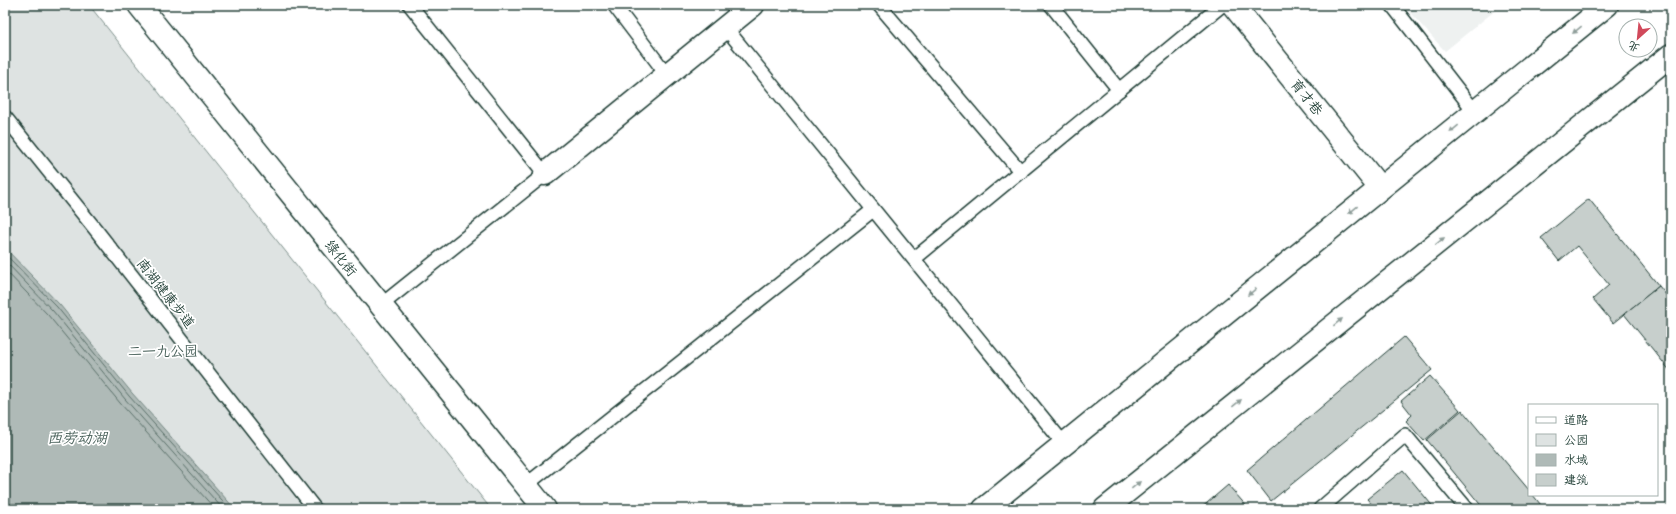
<svg xmlns="http://www.w3.org/2000/svg" width="1676" height="514" viewBox="0 0 1676 514" font-family="Itim,'LXGW WenKai TC',sans-serif">
<style>
.built{fill:#eef1f0}
.green{fill:#dee3e2;stroke:#7e908b}
.water{fill:#afbab7;stroke:#758883}
.lines{fill:none;stroke-linecap:round;stroke-linejoin:round}
.shore{stroke:#596f68;stroke-width:1}
.building{fill:#c7cfcc;stroke:#1f3d34}
.lane-casing{stroke:#1f3d34;stroke-width:16}
.street-casing{stroke:#1f3d34;stroke-width:25}
.secondary-casing{stroke:#1f3d34;stroke-width:25}
.primary-casing{stroke:#1f3d34;stroke-width:25}
.lane{stroke:#fff;stroke-width:13}
.street{stroke:#fff;stroke-width:22}
.secondary{stroke:#fff;stroke-width:22}
.primary{stroke:#fff;stroke-width:22}
.oneway{fill:#8f9e9a}
.labels{text-anchor:middle;stroke-width:3.5;stroke-linejoin:round;paint-order:stroke}
.street-label{font-size:14px;fill:#1f3d34;stroke:#fff}
.park-label{font-size:14px;fill:#455e57;stroke:#fff}
.water-label{font-size:15px;font-style:italic;fill:#4a625b;stroke:#fff}
</style>
<rect width="100%" height="100%" fill="#fff"/>
<filter id="ink" filterUnits="userSpaceOnUse"><feTurbulence type="fractalNoise" baseFrequency=".025" numOctaves="2"/><feDisplacementMap in="SourceGraphic" scale="8" xChannelSelector="R" yChannelSelector="G"/><feConvolveMatrix kernelMatrix="1 2 1 2 8 2 1 2 1" color-interpolation-filters="sRGB"/></filter>
<g filter="url(#ink)">
<path class="built" d="M1403 5H1502L1445 51Z"/>
<path class="green" d="M5 5H89L491 509H5Z"/>
<path class="water" d="M5 248 60 305 132 393 235 509H5Z"/>
<g class="lines">
<g class="shore">
<path d="M5 254 57 307 129 396 230 509"/>
<path d="M5 261 53 311 125 399 223 509"/>
<path d="M5 270 48 315 120 403 215 509"/>
</g>
</g>
<g class="building">
<path d="M1589 199 1659 286 1613 323 1593 299 1609 285 1577 246 1559 261 1541 238Z"/>
<path d="M1659 286 1671 301V372L1624 314Z"/>
<path d="M1404 337 1432 370 1271 501 1247 470Z"/>
<path d="M1430 376 1460 410 1424 441 1406 421 1412 415 1401 401Z"/>
<path d="M1462 410 1529 490V495H1533L1544 509H1484L1427 440Z"/>
<path d="M1403 470 1435 509H1376L1367 499Z"/>
<path d="M1228 485 1249 509H1200Z"/>
</g>
<g class="lines">
<defs>
<g id="lane">
<path d="M614 5 667 75"/>
<path d="M879 5 1021 172"/>
<path d="M1051 5 1119 90"/>
<path d="M1392 5 1475 112"/>
<path d="M725 27 1064 444"/>
<path d="M5 117 96 230 315 509"/>
<path d="M914 259 1222 5"/>
<path d="M380 306 545 174 410 5"/>
<path d="M526 485 873 210"/>
<path d="M1320 509 1405 435 1467 509"/>
</g>
<g id="street">
<path d="M1233 5 1380 188"/>
<path d="M545 174 753 5"/>
</g>
<path id="secondary" d="M139 5 545 509"/>
<g id="primary">
<path d="M984 509 1607 5"/>
<path d="M1105 509 1671 55"/>
</g>
</defs>
<use href="#lane" class="lane-casing"/>
<use href="#street" class="street-casing"/>
<use href="#secondary" class="secondary-casing"/>
<use href="#primary" class="primary-casing"/>
<use href="#lane" class="lane"/>
<use href="#street" class="street"/>
<use href="#secondary" class="secondary"/>
<use href="#primary" class="primary"/>
</g>
<defs><path id="oneway-solid" d="M-6-.8H1V-3.2L6.5 0L1 3.2V.8H-6Z"/></defs>
<g class="oneway">
<use href="#oneway-solid" transform="translate(1577 30) rotate(141)"/>
<use href="#oneway-solid" transform="translate(1454 129) rotate(141)"/>
<use href="#oneway-solid" transform="translate(1353 210) rotate(141)"/>
<use href="#oneway-solid" transform="translate(1440 241) rotate(-39)"/>
<use href="#oneway-solid" transform="translate(1252 292) rotate(141)"/>
<use href="#oneway-solid" transform="translate(1338 322) rotate(-39)"/>
<use href="#oneway-solid" transform="translate(1237 403) rotate(-39)"/>
<use href="#oneway-solid" transform="translate(1136 485) rotate(-39)"/>
</g>
</g>
<g class="labels">
<g class="street-label">
<text transform="translate(1307 97) rotate(51)" y="5">育才巷</text>
<text transform="translate(341 258) rotate(51)" y="5">绿化街</text>
<text transform="translate(166 293) rotate(52)" y="5">南湖健康步道</text>
</g>
<g class="park-label">
<text x="163" y="356">二一九公园</text>
</g>
<g class="water-label">
<text x="77" y="443">西劳动湖</text>
</g>
</g>
<rect width="1676" height="514" fill="none" stroke="#fff" stroke-width="20"/>
<rect x="10" y="10" width="1656" height="494" fill="none" stroke="#1f3d34" stroke-width="1.5" filter="url(#ink)"/>
<rect x="1528" y="404" width="130" height="92" fill="#ffffff" stroke="#a5b1ae"/>
<rect x="1536" y="417" width="20" height="6" fill="#ffffff" stroke="#a5b1ae"/>
<text x="1564" y="424" font-size="12" fill="#1f3d34">道路</text>
<rect x="1536" y="434" width="20" height="12" fill="#dee3e2" stroke="#a5b1ae"/>
<text x="1564" y="444" font-size="12" fill="#1f3d34">公园</text>
<rect x="1536" y="454" width="20" height="12" fill="#afbab7" stroke="#a5b1ae"/>
<text x="1564" y="464" font-size="12" fill="#1f3d34">水域</text>
<rect x="1536" y="474" width="20" height="12" fill="#c7cfcc" stroke="#a5b1ae"/>
<text x="1564" y="484" font-size="12" fill="#1f3d34">建筑</text>
<g transform="translate(1638 38) rotate(207)"><circle r="19" fill="#ffffff" stroke="#a5b1ae"/>
<path d="M0-3L7 15L0 10L-7 15Z" fill="#d1495b"/>
<text y="-6" font-size="11" font-weight="bold" text-anchor="middle" fill="#1f3d34">北</text>
</g>
</svg>
